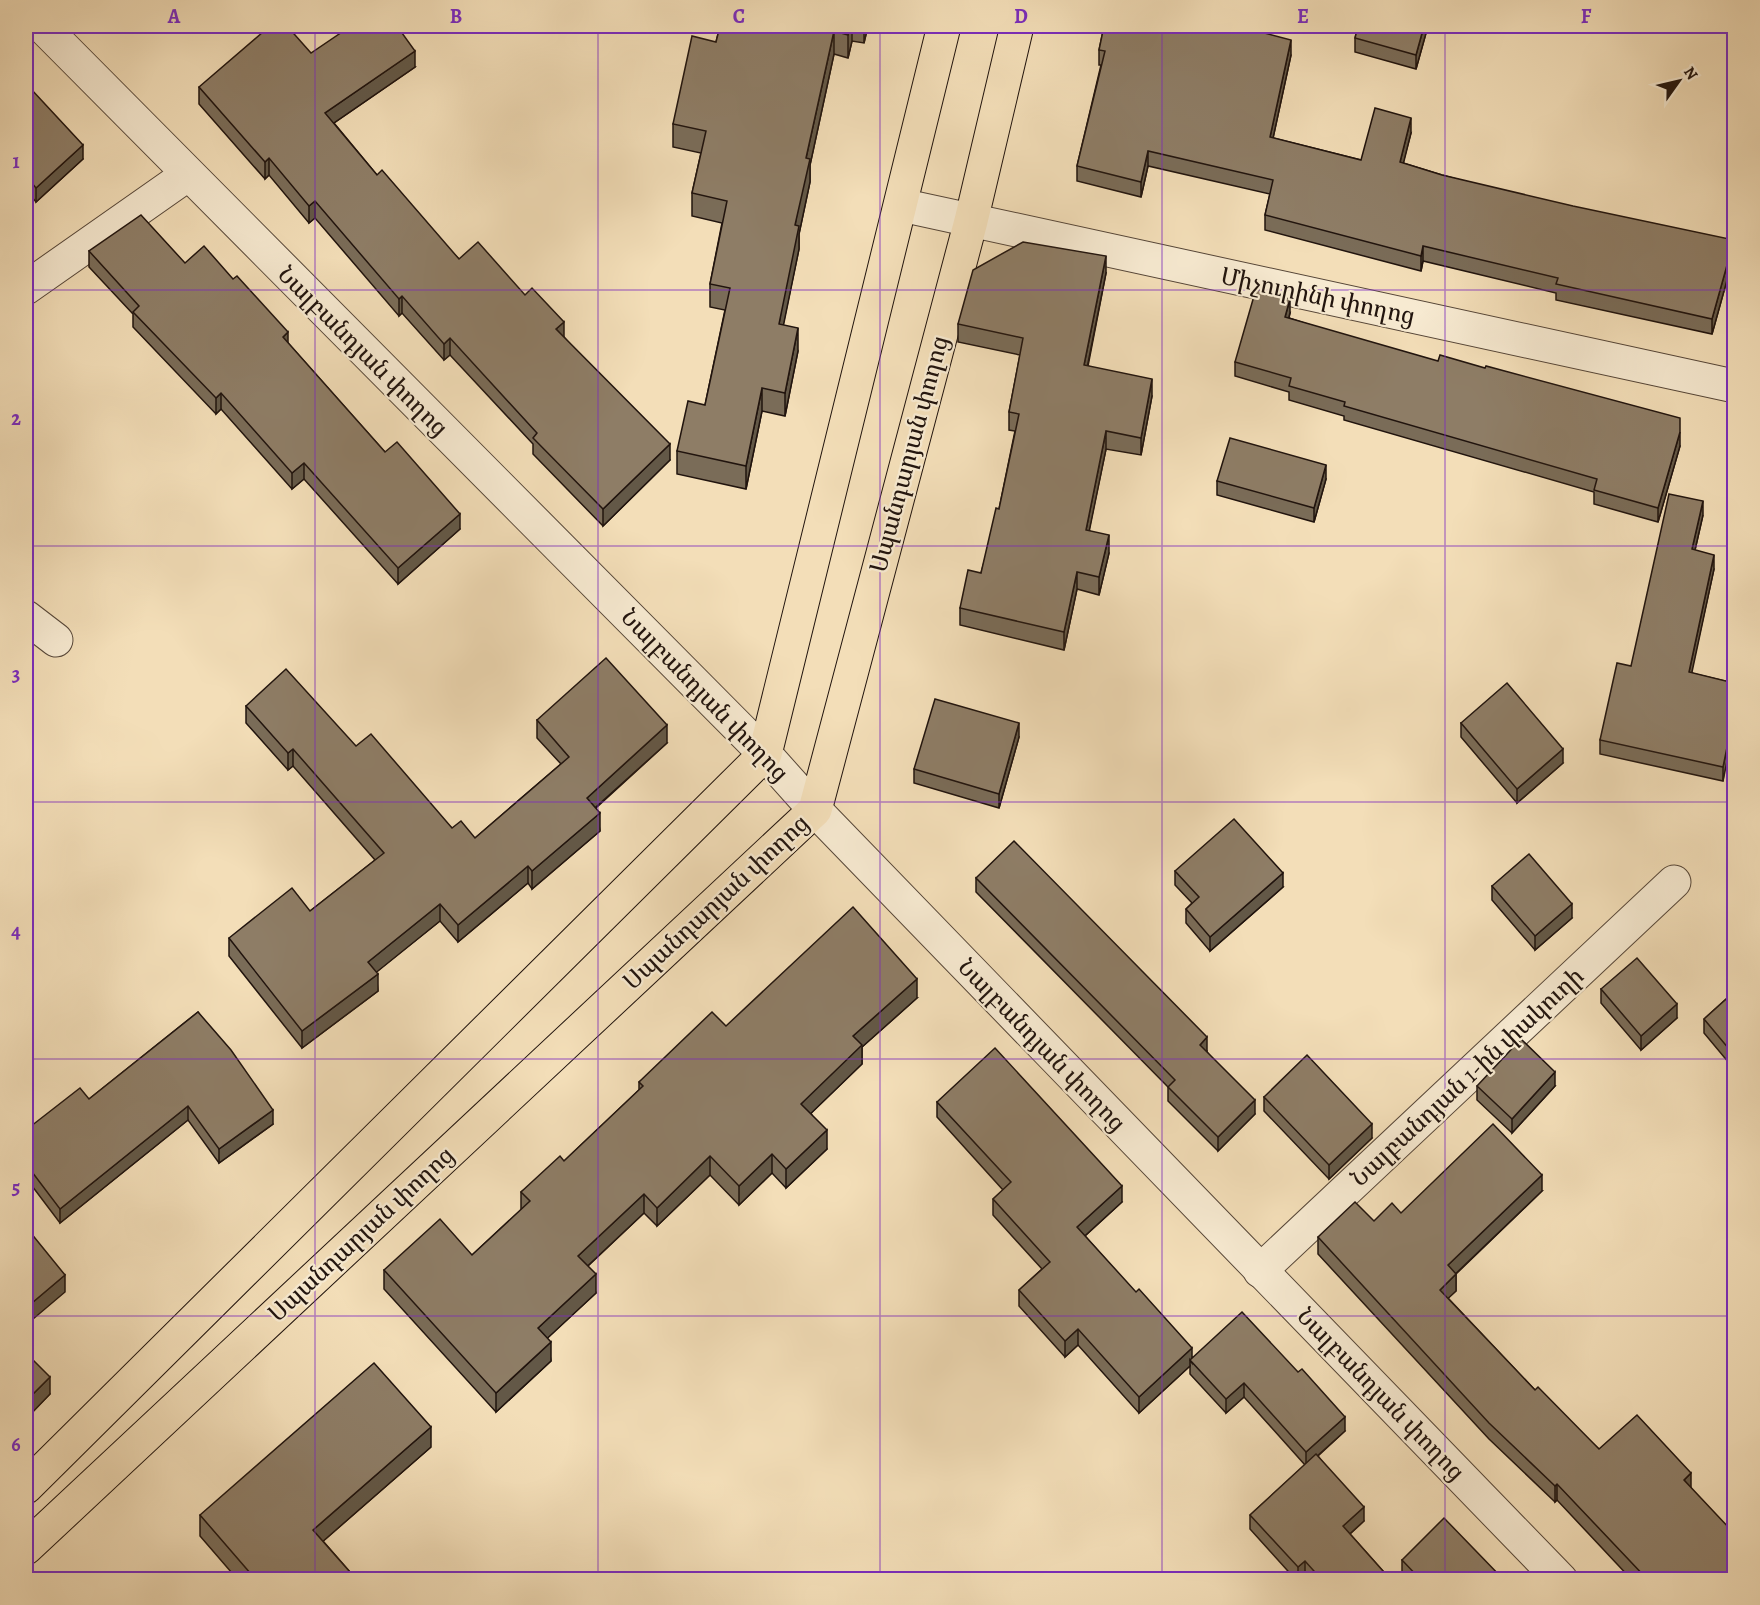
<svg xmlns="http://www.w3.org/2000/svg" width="1760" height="1605" viewBox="0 0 1760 1605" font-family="Alegreya,'Noto Serif Armenian',serif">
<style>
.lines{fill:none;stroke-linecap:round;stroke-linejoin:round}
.minor-casing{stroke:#564638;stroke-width:35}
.tertiary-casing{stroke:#564638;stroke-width:35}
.primary-casing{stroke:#21140e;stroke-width:35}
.minor{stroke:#f7ead1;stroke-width:33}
.tertiary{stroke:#f7ead1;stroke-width:33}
.primary{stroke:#f3deb8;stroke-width:33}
.wall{fill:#7a6c58;stroke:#21140e;stroke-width:1.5}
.shaded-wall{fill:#635847;stroke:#21140e;stroke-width:1.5}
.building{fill:#8e7d66;stroke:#21140e;stroke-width:1.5}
.grid{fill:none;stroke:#7b2cbf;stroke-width:1.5;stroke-opacity:0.55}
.labels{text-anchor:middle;stroke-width:4.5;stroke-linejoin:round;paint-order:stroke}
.street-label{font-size:24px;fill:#21140e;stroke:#f7ead1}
.neatline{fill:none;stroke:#7b2cbf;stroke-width:2}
.grid-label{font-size:20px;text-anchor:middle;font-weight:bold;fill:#7b2cbf}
</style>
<rect width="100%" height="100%" fill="#f3deb8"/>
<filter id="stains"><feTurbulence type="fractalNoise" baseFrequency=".00333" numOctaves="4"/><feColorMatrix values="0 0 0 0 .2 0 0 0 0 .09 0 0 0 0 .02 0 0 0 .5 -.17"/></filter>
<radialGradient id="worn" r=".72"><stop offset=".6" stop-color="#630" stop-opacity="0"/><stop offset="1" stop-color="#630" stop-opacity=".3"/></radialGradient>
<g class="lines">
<defs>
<g id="minor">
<path d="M901 205 1734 386"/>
<path d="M26 288 187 175"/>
<path d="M26 617 56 640"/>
<path d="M1260 1271 1674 882"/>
</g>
<path id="tertiary" d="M42 26 765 754 815 810 1561 1580"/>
<g id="primary">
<path d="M26 1487 765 754 944 26"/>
<path d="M26 1548 815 810 971 221 1017 26"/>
</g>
</defs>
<use href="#minor" class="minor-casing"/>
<use href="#tertiary" class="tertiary-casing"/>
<use href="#primary" class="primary-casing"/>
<use href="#minor" class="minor"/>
<use href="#tertiary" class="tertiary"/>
<use href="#primary" class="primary"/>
</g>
<g class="wall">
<path d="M720 26H868L864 43 852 41 848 58 834 54 810 165V182L799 234V249L783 325 798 351 785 416 762 411 746 489 677 474V451L705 405 725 310 710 307V284L722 223 692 216V193L701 153 673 147V124L716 42Z"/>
<path d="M1104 26H1253L1252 30 1291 55 1273 138 1361 160 1411 133 1403 163 1442 175 1734 255 1712 334 1556 300V293L1423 261 1421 271 1265 230V215L1270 194 1148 166 1141 197 1077 181V166L1101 65H1099V50Z"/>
<path d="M1358 26H1428L1416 69 1355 52V38Z"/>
<path d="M311 53 415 67 334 123 377 175 459 259 525 295 564 337 670 460 603 526 533 454V444L450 355 444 360 402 313 399 316 315 218 309 223 269 175 265 179 199 104V87Z"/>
<path d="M26 95 83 159 36 202 26 190Z"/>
<path d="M89 251 185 263 288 343 385 452 460 529 398 584 304 479 292 489 221 409 216 414 133 327V314L89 267Z"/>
<path d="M1106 273 1088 366 1152 396 1141 455 1106 449 1089 530 1109 553 1099 595 1077 589 1064 650 960 625V608L981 573 999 509 1015 431 1009 430V412L1020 355 958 342V324Z"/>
<path d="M1290 313 1289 318 1680 446 1658 522 1594 504V492L1344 420V416L1289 400V392L1235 376V362Z"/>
<path d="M1734 472V505L1730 504V490Z"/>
<path d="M1326 479 1314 522 1217 495V481Z"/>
<path d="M1703 515 1695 550 1714 569 1691 673 1734 683 1723 781 1600 754V740L1631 666Z"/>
<path d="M246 706 356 746 452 828 475 838 561 764 537 738V720L667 743 596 808 600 831 532 889 528 883 458 942 440 921 376 972 378 991 302 1048 229 956V938L310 911 375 860 293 766 288 770 246 723Z"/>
<path d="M1461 723 1563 763 1517 803 1461 737Z"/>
<path d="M1019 737 999 808 914 783V769Z"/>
<path d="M1175 871 1283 887 1210 951 1186 923V909L1192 903 1175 885Z"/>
<path d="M976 878 1207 1051V1052L1255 1114 1218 1151 1168 1101V1087L976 892Z"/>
<path d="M1492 886 1572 918 1535 950 1492 900Z"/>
<path d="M1601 989 1677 1018 1641 1050 1601 1003Z"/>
<path d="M1734 992V1069L1704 1033V1019Z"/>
<path d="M917 998 862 1047V1064L811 1113 827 1149 786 1188 772 1173 739 1205 710 1175 657 1226 644 1213 588 1266 596 1293 547 1338 551 1361 496 1412 384 1289V1270L472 1255 521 1210V1192L564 1161 639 1090V1082L726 1026Z"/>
<path d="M198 1012 273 1124 219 1163 188 1120 60 1223 26 1178V1130L89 1099Z"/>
<path d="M1477 1086H1555L1512 1133 1477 1100Z"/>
<path d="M1264 1097 1372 1138 1329 1179 1264 1111Z"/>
<path d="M937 1102 1122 1202 1085 1236 1192 1357 1345 1431 1318 1456 1364 1521 1350 1534 1391 1580H1309L1305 1575 1300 1580H1296L1250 1529V1515L1305 1465 1244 1397 1226 1413 1190 1374V1366L1139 1413 1078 1345 1065 1357 1019 1306V1290L1042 1269 993 1215V1199L1003 1190 937 1117Z"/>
<path d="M1542 1191 1456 1274V1291L1448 1298 1535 1390 1599 1449 1691 1488 1734 1580H1632L1557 1500 1555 1502 1489 1439 1318 1254V1237L1401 1213Z"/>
<path d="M26 1353 50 1394 26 1419Z"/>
<path d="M431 1447 323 1541 357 1580H238L200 1536V1515Z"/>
<path d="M1402 1560 1504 1580H1402Z"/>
</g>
<g class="shaded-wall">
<path d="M850 26H852V41L848 58V35Z"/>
<path d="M864 26H868L864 43Z"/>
<path d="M1424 26H1428L1416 69V55Z"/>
<path d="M834 31V54L810 165V182L799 234V249L779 347V324L806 158Z"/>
<path d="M1291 40V55L1270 152V137Z"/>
<path d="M415 51V67L325 129V113Z"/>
<path d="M1411 118V133L1400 177V162Z"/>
<path d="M83 145V159L36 202V188Z"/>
<path d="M1148 151V166L1141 197V182Z"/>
<path d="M269 158V175L265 179V162Z"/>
<path d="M315 201V218L309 223V206Z"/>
<path d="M1734 240V255L1712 334V319Z"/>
<path d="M1423 246V261L1421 271V256Z"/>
<path d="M1106 256V273L1084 383V365Z"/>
<path d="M402 296V313L399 316V299Z"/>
<path d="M1290 299V313L1285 331V317Z"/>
<path d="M564 322V339L556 329Z"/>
<path d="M798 328V351L785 416V393Z"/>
<path d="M288 332V348L283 337Z"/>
<path d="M450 338V355L444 360V344Z"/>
<path d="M1152 379V396L1141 455V438Z"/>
<path d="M762 388V411L746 489V466Z"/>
<path d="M221 393V409L216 414V398Z"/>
<path d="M1106 431V449L1086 547V530Z"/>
<path d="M1680 432V446L1658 522V508Z"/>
<path d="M670 444V460L603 526V509Z"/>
<path d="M304 463V479L292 489V473Z"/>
<path d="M1326 465V479L1314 522V508Z"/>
<path d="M1703 501V515L1692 563V549Z"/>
<path d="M460 514V529L398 584V568Z"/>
<path d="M1109 535V553L1099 595V577Z"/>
<path d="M1714 555V569L1689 686V672Z"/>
<path d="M1077 572V589L1064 650V632Z"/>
<path d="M1734 713V727L1723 781V767Z"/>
<path d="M1019 723V737L999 808V794Z"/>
<path d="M667 725V743L587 815V798Z"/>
<path d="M293 749V766L288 770V753Z"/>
<path d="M1563 749V763L1517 803V789Z"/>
<path d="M600 813V831L532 889V871Z"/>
<path d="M528 866V883L458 942V925Z"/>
<path d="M1283 873V887L1210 951V937Z"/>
<path d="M440 904V921L368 979V962Z"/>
<path d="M1572 904V918L1535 950V936Z"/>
<path d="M378 974V991L302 1048V1031Z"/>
<path d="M917 979V998L862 1047V1064L801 1123V1104L853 1036Z"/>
<path d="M1677 1004V1018L1641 1050V1036Z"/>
<path d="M1207 1037V1051L1200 1059V1045Z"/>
<path d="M1555 1072V1086L1512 1133V1119Z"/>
<path d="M1255 1100V1114L1218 1151V1137Z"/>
<path d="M188 1106V1120L60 1223V1209Z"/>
<path d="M273 1110V1124L219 1163V1149Z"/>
<path d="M1372 1124V1138L1329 1179V1165Z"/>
<path d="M827 1130V1149L786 1188V1169Z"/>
<path d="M772 1154V1173L739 1205V1186Z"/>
<path d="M710 1156V1175L657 1226V1208Z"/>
<path d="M1542 1175V1191L1448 1281V1265Z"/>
<path d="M1122 1186V1202L1077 1243V1227Z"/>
<path d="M644 1194V1213L578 1275V1256Z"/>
<path d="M596 1274V1293L538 1347V1328Z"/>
<path d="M1456 1274V1291L1440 1306V1290Z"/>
<path d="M65 1275V1292L26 1325V1308Z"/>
<path d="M1078 1329V1345L1065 1357V1341Z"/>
<path d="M551 1342V1361L496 1412V1393Z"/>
<path d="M1192 1348V1363L1190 1360V1366L1139 1413V1397Z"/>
<path d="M50 1377V1394L26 1419V1401Z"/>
<path d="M1244 1383V1397L1226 1413V1399Z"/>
<path d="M1345 1417V1431L1306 1466V1452Z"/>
<path d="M431 1427V1447L313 1550V1530Z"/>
<path d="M1691 1473V1490L1684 1480Z"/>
<path d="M1557 1484V1500L1555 1502V1486Z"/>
<path d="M1364 1507V1521L1343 1540V1526Z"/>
<path d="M1305 1561V1575L1300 1580H1298V1567Z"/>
</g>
<g class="building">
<path d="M270 26H287L311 53 351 26H397L415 51 325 113 377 175 382 170 459 259 478 242 525 295 532 288 564 322 556 329 670 444 603 509 533 438 537 433 450 338 444 344 402 296 399 299 315 201 309 206 269 158 265 162 199 87Z"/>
<path d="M720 26H850L848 35 834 31 806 158 810 159 795 225 799 226 779 324 798 328 785 393 762 388 746 466 677 451 688 401 705 405 730 288 710 284 727 201 692 193 706 131 673 124 692 36 716 42Z"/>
<path d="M1104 26H1250L1249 29 1291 40 1270 137 1361 160 1375 108 1411 118 1400 162 1442 175 1573 206 1734 240 1712 319 1556 284 1558 278 1423 246 1421 256 1265 215 1273 180 1148 151 1141 182 1077 166 1105 51 1099 50Z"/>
<path d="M1358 26H1424L1416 55 1355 38Z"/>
<path d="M31 89 83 145 36 188 26 176V95Z"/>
<path d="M141 215 185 263 204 246 233 279 237 276 288 332 283 337 385 452 397 442 460 514 398 568 304 463 292 473 221 393 216 398 133 312 139 306 89 251Z"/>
<path d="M1023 242 1106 256 1084 365 1152 379 1141 438 1106 431 1086 530 1109 535 1099 577 1077 572 1064 632 960 608 968 570 981 573 996 508 999 509 1019 414 1009 412 1023 338 958 324 973 270Z"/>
<path d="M1256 289 1290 299 1285 317 1438 361 1440 355 1485 368 1486 366 1680 418V432L1658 508 1594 490 1597 479 1344 406 1345 402 1289 386 1291 378 1235 362Z"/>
<path d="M1230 438 1326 465 1314 508 1217 481Z"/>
<path d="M1734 472V491L1730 490Z"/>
<path d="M1669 494 1703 501 1692 549 1714 555 1689 672 1734 683V713L1723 767 1600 740 1617 663 1631 666Z"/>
<path d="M606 658 667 725 587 798 600 813 532 871 528 866 458 925 440 904 368 962 378 974 302 1031 229 938 292 888 310 911 384 853 293 749 288 753 246 706 286 669 356 746 371 734 452 828 461 821 475 838 569 757 537 720Z"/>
<path d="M1507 683 1563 749 1517 789 1461 723Z"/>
<path d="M935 699 1019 723 999 794 914 769Z"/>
<path d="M1234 819 1283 873 1210 937 1186 909 1199 897 1175 871Z"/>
<path d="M1014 841 1207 1037 1200 1045 1255 1100 1218 1137 1168 1087 1175 1080 976 878Z"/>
<path d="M1529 854 1572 904 1535 936 1492 886Z"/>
<path d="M853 907 917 979 853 1036 862 1045 801 1104 827 1130 786 1169 772 1154 739 1186 710 1156 657 1208 644 1194 578 1256 596 1274 538 1328 551 1342 496 1393 384 1270 440 1219 472 1255 530 1201 521 1192 560 1156 564 1161 643 1086 639 1082 712 1012 726 1026Z"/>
<path d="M1637 958 1677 1004 1641 1036 1601 989Z"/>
<path d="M1734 992V1055L1704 1019Z"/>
<path d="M198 1012 231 1050 273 1110 219 1149 188 1106 60 1209 26 1164V1130L80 1088 89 1099Z"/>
<path d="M1521 1039 1555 1072 1512 1119 1477 1086Z"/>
<path d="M995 1048 1122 1186 1077 1227 1136 1292 1139 1289 1192 1348 1139 1397 1078 1329 1065 1341 1019 1290 1050 1262 993 1199 1011 1182 937 1102Z"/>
<path d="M1307 1055 1372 1124 1329 1165 1264 1097Z"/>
<path d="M1493 1124 1542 1175 1448 1265 1456 1274 1440 1290 1535 1390 1538 1387 1599 1449 1637 1415 1691 1473 1684 1480 1731 1530 1734 1527V1580H1648L1557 1484 1555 1486 1489 1423 1318 1237 1355 1202 1374 1221 1392 1203 1401 1213Z"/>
<path d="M26 1227 65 1275 26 1308Z"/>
<path d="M1242 1312 1298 1372 1302 1369 1345 1417 1306 1452 1244 1383 1226 1399 1190 1360Z"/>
<path d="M26 1353 50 1377 26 1401Z"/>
<path d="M374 1363 431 1427 313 1530 357 1580H245L251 1574 200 1515Z"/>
<path d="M1316 1454 1364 1507 1343 1526 1391 1580H1322L1305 1561 1298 1567 1250 1515Z"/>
<path d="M1444 1518 1504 1580H1421L1402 1560Z"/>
</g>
<path class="grid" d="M315 26V1580M598 26V1580M880 26V1580M1162 26V1580M1445 26V1580M26 290H1734M26 546H1734M26 802H1734M26 1059H1734M26 1316H1734"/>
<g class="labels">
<g class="street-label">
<text transform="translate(1318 296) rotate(12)" y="8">Միչուրինի փողոց</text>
<text transform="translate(363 351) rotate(45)" y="8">Նալբանդյան փողոց</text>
<text transform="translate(909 454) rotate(-75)" y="8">Սպանդարյան փողոց</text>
<text transform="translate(705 695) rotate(46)" y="8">Նալբանդյան փողոց</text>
<text transform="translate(716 902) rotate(-43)" y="8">Սպանդարյան փողոց</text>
<text transform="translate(1042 1045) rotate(46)" y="8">Նալբանդյան փողոց</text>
<text transform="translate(1467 1077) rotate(-43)" y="8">Նալբանդյան 1-ին փակուղի</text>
<text transform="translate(361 1234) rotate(-43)" y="8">Սպանդարյան փողոց</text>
<text transform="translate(1381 1394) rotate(46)" y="8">Նալբանդյան փողոց</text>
</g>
</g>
<rect width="1760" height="1605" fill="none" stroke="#f3deb8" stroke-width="66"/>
<g transform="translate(1679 81) rotate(56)" stroke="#f7ead1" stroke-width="4.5" paint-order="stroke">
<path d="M0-4.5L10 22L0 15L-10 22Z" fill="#21140e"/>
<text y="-9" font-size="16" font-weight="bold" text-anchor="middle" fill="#21140e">N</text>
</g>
<rect x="33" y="33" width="1694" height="1539" class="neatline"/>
<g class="grid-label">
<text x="174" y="23">A</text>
<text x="456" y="23">B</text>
<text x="739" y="23">C</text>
<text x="1021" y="23">D</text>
<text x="1303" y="23">E</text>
<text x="1586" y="23">F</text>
<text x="16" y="168">1</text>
<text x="16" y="425">2</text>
<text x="16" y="681">3</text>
<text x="16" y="938">4</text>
<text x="16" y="1194">5</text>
<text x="16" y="1451">6</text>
</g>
<rect width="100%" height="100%" filter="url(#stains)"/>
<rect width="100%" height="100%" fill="url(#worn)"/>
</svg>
